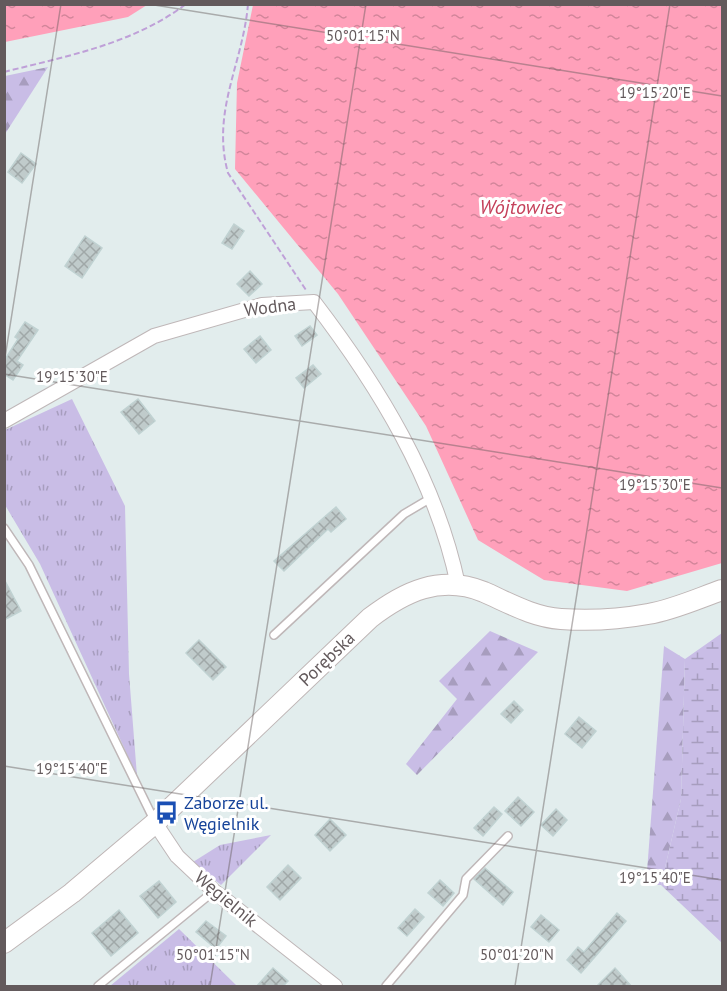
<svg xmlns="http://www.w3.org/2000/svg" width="727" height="991" viewBox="0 0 727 991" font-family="'PT Sans',sans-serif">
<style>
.grass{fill:url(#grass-tufts)}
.forest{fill:url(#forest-firs)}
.wetland{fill:url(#wetland-marsh)}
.water{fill:url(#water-ripples)}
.building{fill:url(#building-cross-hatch);stroke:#c0d2d2;stroke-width:1.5}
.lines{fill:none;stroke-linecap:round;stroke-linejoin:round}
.lane-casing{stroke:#bfb7b8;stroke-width:10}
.street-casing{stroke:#bfb7b8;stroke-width:16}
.secondary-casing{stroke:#bfb6b6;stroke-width:22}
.path{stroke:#bfa0d8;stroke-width:2;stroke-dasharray:6 3;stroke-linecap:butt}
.lane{stroke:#fff;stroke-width:7}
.street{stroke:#fff;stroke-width:14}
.secondary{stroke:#fff;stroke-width:20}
.ticks{fill:none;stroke:#635a5c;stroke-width:1.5;stroke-opacity:0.45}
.labels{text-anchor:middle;stroke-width:6;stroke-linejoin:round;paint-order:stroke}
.street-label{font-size:18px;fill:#635a5c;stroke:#fff}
.transit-label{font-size:18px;fill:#164399;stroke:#fff;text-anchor:start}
.water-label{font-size:20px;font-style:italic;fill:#c5415b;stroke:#fff}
.ticks-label{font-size:15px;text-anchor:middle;fill:#635a5c;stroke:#fff;stroke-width:6;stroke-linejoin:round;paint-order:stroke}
</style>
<defs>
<pattern id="grass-tufts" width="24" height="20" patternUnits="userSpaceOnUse" patternTransform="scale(1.5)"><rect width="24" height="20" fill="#c9bde6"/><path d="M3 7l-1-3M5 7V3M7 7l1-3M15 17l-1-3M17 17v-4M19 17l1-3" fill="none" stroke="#a79dbe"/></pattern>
<pattern id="forest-firs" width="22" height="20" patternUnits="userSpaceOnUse" patternTransform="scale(1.5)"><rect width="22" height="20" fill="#c9bde6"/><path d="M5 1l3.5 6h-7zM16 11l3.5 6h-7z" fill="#a79dbe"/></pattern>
<pattern id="wetland-marsh" width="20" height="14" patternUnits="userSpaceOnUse" patternTransform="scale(1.5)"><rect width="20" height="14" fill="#c9bde6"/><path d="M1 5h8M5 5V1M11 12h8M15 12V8" fill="none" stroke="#a79dbe"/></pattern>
<pattern id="water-ripples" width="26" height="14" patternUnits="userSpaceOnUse" patternTransform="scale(1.5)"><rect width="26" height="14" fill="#ffa0ba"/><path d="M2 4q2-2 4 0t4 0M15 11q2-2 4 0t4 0" fill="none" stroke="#d2859a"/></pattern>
<pattern id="building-cross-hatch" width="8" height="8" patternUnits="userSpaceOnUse" patternTransform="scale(1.5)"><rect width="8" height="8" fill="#c0cbcb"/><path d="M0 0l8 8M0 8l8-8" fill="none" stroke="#a0a8a8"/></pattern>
</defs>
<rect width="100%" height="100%" fill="#e2eded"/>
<g class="grass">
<path d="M72 399 125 506 129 674 137 776 40 564 5 505V430Z"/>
<path d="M271 835 221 885 193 862 220 845Z"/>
<path d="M179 929 237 986H110Z"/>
</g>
<g class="forest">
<path d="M48 67 5 134V76Z"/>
<path d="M490 631 538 652 417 775 406 764 457 699 439 681Z"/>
<path d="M664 646 685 659 681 799 661 885H646Z"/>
</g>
<path class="wetland" d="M722 633V943L661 885 681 799 685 659Z"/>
<g class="water">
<path d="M5 4H147V5L128 17 5 42Z"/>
<path d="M253 5H722V563L627 591 544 580 478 540 426 426 338 294 235 169 237 83Z"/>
</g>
<g class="building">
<path d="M21 153 36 164 22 183 8 172Z"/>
<path d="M234 224 244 231 232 249 222 243Z"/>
<path d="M85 236 102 248 82 278 65 266Z"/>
<path d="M250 271 262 284 249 296 237 284Z"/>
<path d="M25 322 38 330 17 361 23 365 13 380 4 374V361L18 339 15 337Z"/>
<path d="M310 326 317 335 302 346 295 336Z"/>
<path d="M260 336 271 350 256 363 244 349Z"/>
<path d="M313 365 321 374 304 388 296 378Z"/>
<path d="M138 399 155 421 139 434 121 412Z"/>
<path d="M336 507 346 519 331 532 328 529 284 571 274 561Z"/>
<path d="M4 579 21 611 4 620Z"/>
<path d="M199 640 226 667 213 680 186 653Z"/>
<path d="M514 701 523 710 511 723 501 714Z"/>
<path d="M579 717 596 731 582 748 565 734Z"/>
<path d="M518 797 534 812 521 826 505 811Z"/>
<path d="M494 807 502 814 483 836 474 828Z"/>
<path d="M556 809 567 820 553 836 541 825Z"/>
<path d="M330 819 346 835 330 851 315 835Z"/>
<path d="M288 865 301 878 280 900 267 887Z"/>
<path d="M485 868 513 892 503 905 474 879Z"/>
<path d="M440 880 454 893 443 906 428 893Z"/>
<path d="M159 881 176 902 158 918 140 896Z"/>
<path d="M415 909 424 917 407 936 398 928Z"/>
<path d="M119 910 138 933 111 956 92 933Z"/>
<path d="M617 913 626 921 581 973 567 960 578 947 584 952Z"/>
<path d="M541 915 559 930 549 942 531 927Z"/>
<path d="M206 921 226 936 216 949 196 932Z"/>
<path d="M273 968 288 981 282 987H256Z"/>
<path d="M615 968 632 987H596Z"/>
</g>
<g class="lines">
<defs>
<g id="lane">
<path d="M4 528 29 565 155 822"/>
<path d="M274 635 404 514 431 498"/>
<path d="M98 986 214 891"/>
<path d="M386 986 463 895 466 879 508 836"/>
</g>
<g id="street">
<path d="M4 421 154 336 262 305 314 302C379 387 436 480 458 585"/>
<path d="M155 823 177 856 214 891 335 986"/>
</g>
<path id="secondary" d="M4 943 72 893 155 823 370 618C404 592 440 574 484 592 509 603 533 617 561 619 589 621 621 619 648 614 673 610 699 598 722 590"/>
</defs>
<use href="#lane" class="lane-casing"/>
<use href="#street" class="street-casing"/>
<use href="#secondary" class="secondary-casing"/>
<g class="path">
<path d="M248 4C243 64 211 111 228 173L306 290"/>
<path d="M4 72C67 56 133 44 186 4"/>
</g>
<use href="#lane" class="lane"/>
<use href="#street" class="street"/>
<use href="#secondary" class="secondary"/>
</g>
<path class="ticks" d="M148 4 722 96M4 364 61 4M4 374 722 488M4 766 722 880M210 986 366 4M515 986 670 4"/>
<defs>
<symbol id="bus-bare" viewBox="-9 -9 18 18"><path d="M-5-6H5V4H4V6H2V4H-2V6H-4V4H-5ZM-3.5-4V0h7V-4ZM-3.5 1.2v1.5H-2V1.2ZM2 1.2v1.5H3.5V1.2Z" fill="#1a4fb4" stroke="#fff" stroke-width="2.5" paint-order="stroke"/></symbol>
</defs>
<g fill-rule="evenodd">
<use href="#bus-bare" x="150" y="796" width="33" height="33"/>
</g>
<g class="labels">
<g class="street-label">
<text transform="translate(270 307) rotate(-7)" y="6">Wodna</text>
<text transform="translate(327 659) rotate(-44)" y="6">Porębska</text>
<text transform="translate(226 899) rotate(40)" y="6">Węgielnik</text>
</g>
<g class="transit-label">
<text x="184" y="809">Zaborze ul.<tspan x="184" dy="21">Węgielnik</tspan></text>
</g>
<g class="water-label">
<text x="521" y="214">Wójtowiec</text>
</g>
</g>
<g class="ticks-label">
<text x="363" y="41">50°01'15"N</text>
<text x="655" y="98">19°15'20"E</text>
<text x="72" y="382">19°15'30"E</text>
<text x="655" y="490">19°15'30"E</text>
<text x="72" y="774">19°15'40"E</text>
<text x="655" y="883">19°15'40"E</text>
<text x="213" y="960">50°01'15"N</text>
<text x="517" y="960">50°01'20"N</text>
</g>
<rect width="727" height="991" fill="none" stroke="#635a5c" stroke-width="12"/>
</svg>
